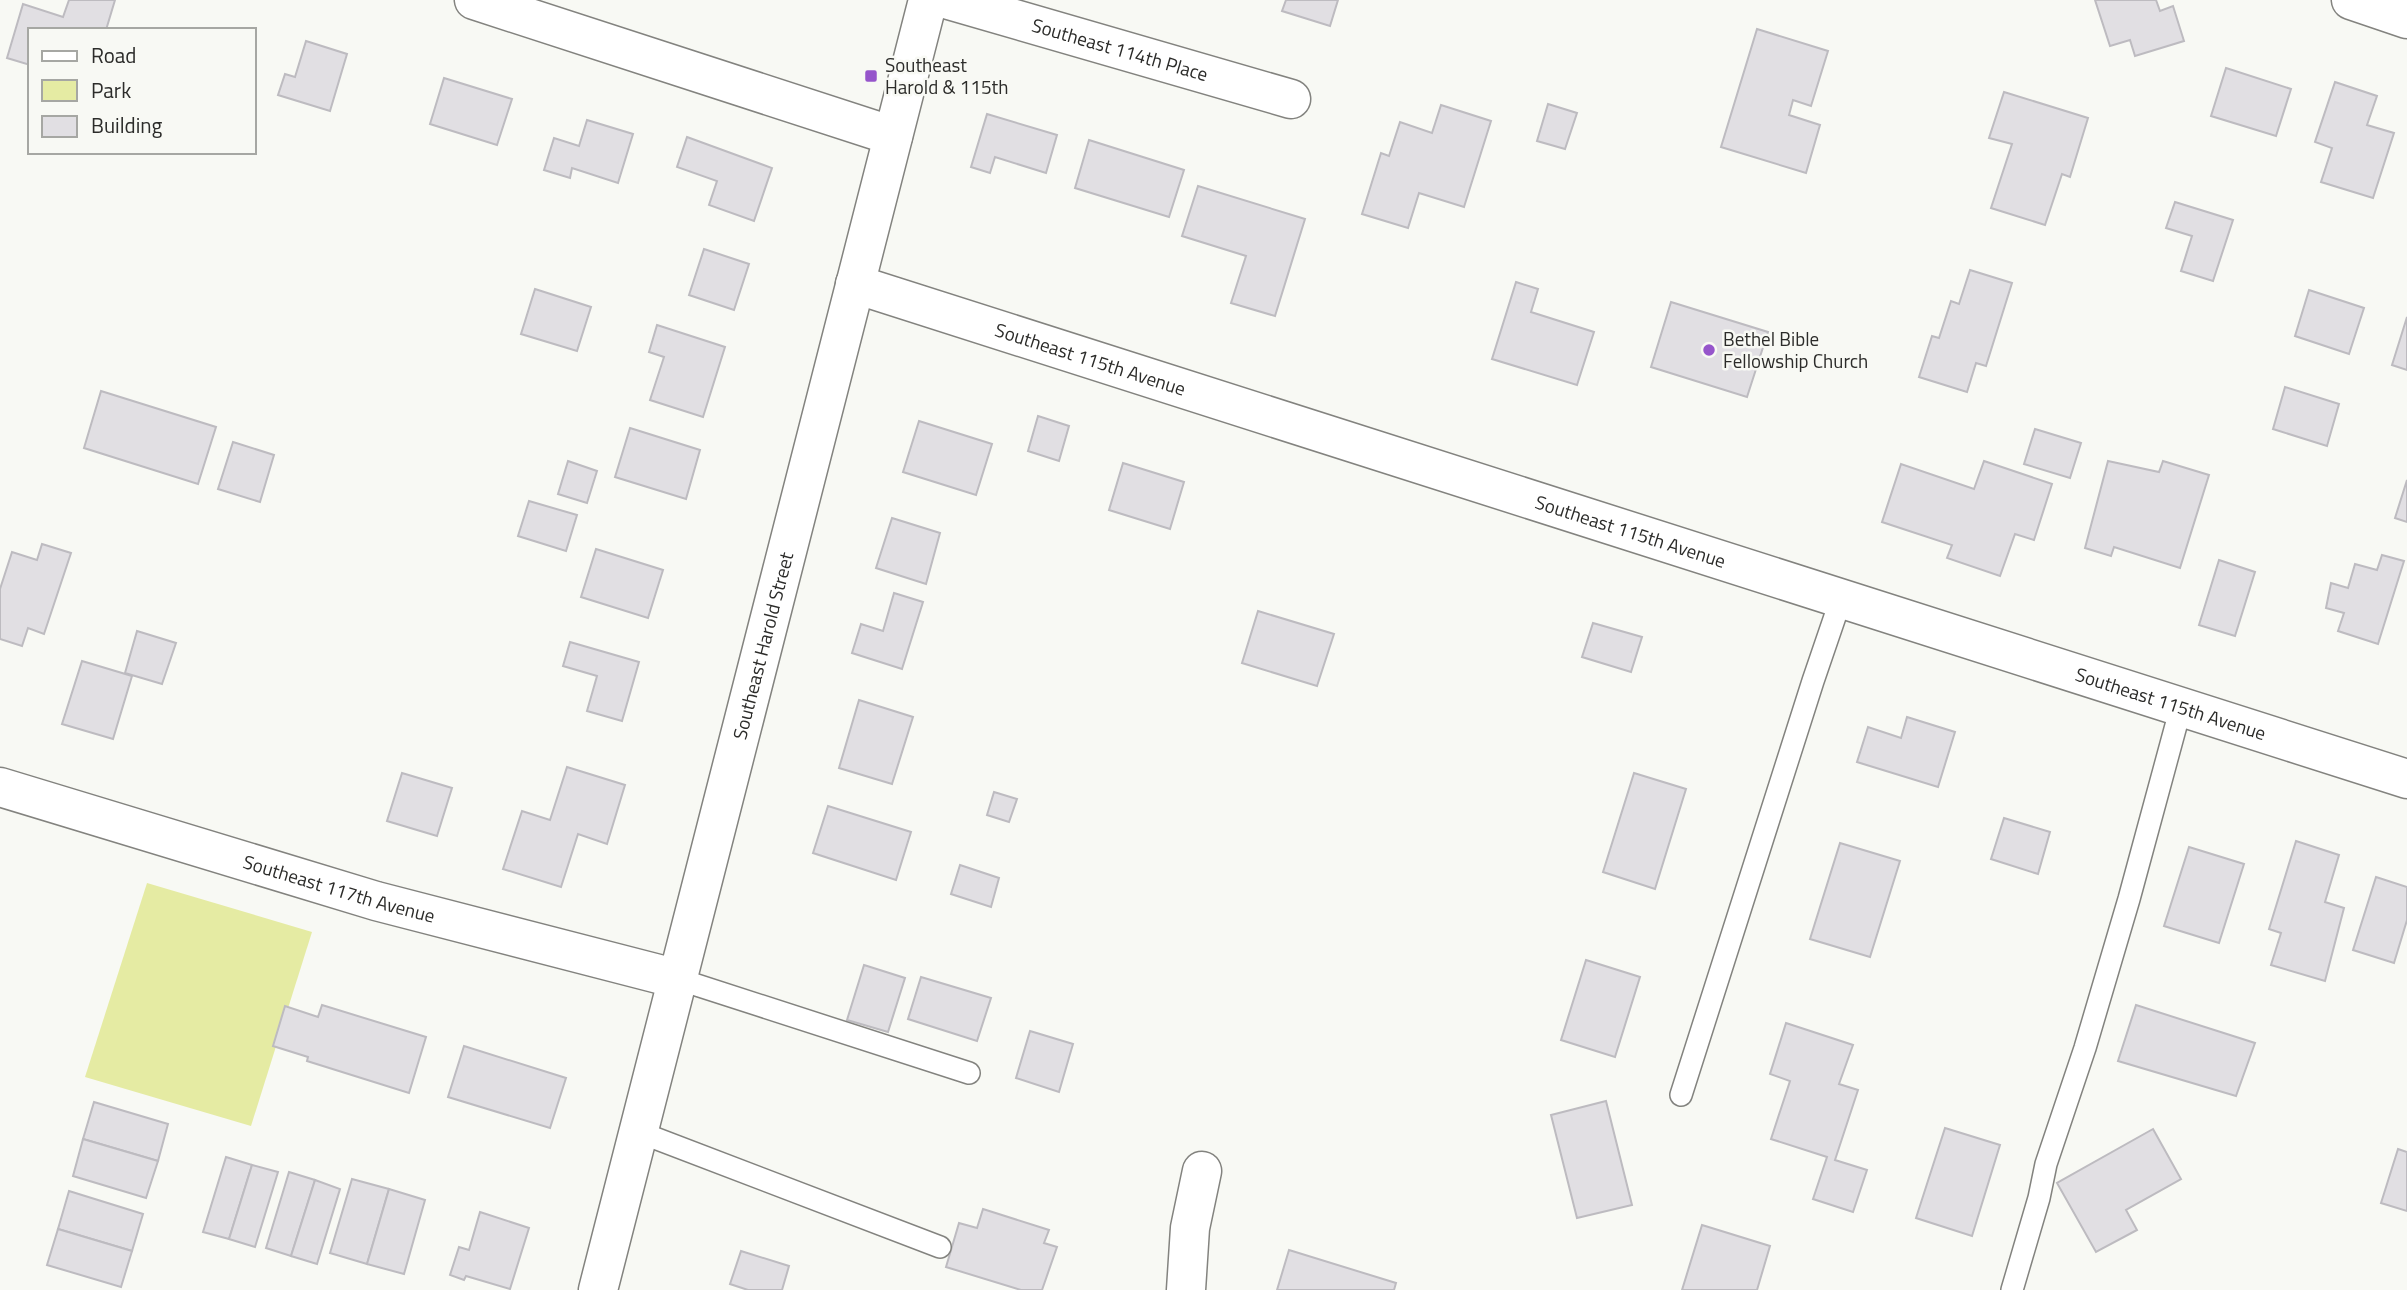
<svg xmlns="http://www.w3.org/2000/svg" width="2407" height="1290" viewBox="0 0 2407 1290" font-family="'Titillium Web',sans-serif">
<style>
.green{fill:#e5eba3}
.building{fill:#e1dfe3;stroke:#bdbbc0;stroke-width:2}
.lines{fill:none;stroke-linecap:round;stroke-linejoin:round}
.lane-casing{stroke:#83837f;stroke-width:24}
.street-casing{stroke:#83837f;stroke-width:41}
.secondary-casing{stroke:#83837f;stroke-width:41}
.lane{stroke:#fff;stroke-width:21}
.street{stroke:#fff;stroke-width:38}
.secondary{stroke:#fff;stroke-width:38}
.poi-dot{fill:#9655cb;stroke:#f8f9f4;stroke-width:2.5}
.labels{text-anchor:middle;stroke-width:5;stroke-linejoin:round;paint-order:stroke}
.street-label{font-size:19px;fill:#2c2c2a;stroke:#f8f9f4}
.poi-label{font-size:19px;fill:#2c2c2a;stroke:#f8f9f4;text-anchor:start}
</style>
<rect width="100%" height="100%" fill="#f8f9f4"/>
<path class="green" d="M147 883 312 932 251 1126 85 1077Z"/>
<g class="building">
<path d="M69 0H115L106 30H30V65L7 58 23 4 63 17Z"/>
<path d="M1286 0H1338L1330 26 1282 11Z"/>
<path d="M2095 0H2156L2160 11 2173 6 2184 41 2135 56 2130 40 2110 46Z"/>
<path d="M1757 29 1828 51 1811 106 1793 100 1789 115 1820 125 1806 173 1721 147Z"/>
<path d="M306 41 347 54 330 111 278 95 285 74 295 77Z"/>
<path d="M2226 68 2291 89 2276 136 2211 116Z"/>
<path d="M444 78 512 99 497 145 430 124Z"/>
<path d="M2335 82 2377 96 2367 125 2394 133 2373 198 2321 182 2332 148 2315 142Z"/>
<path d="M2004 92 2088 118 2070 177 2062 174 2045 225 1991 208 2012 144 1989 138Z"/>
<path d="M1548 104 1577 113 1565 149 1537 141Z"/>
<path d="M1441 105 1491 121 1464 207 1419 193 1408 228 1362 214 1381 153 1389 156 1400 122 1432 133Z"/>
<path d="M987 114 1057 135 1046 173 995 157 990 173 971 167Z"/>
<path d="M587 120 633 134 618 183 572 168 570 178 544 170 554 138 579 146Z"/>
<path d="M687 137 772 168 754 221 709 205 717 181 677 167Z"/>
<path d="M1089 140 1184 170 1169 217 1075 188Z"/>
<path d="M1198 186 1305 219 1275 316 1231 303 1246 256 1182 236Z"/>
<path d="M2175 202 2233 220 2213 281 2181 271 2192 236 2166 228Z"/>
<path d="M704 249 749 264 734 310 689 295Z"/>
<path d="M1970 270 2012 283 1986 366 1976 363 1967 392 1919 377 1932 336 1939 338 1951 301 1959 304Z"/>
<path d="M1516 282 1538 289 1531 312 1594 332 1577 385 1492 359Z"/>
<path d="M535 289 591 307 577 351 521 334Z"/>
<path d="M2309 290 2364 308 2349 354 2295 336Z"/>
<path d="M1671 302 1768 332 1747 397 1651 367Z"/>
<path d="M2407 317V370L2392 365Z"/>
<path d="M657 325 725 347 703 417 650 400 664 357 649 352Z"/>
<path d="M2285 387 2339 404 2327 446 2273 429Z"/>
<path d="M101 391 216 427 198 484 84 448Z"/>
<path d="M1038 416 1069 426 1059 461 1028 451Z"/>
<path d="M919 421 992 444 976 495 903 472Z"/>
<path d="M630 428 700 450 686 499 615 477Z"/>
<path d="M2035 429 2081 443 2070 478 2024 464Z"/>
<path d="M233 442 274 455 260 502 218 489Z"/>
<path d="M568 461 597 471 587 503 558 494Z"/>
<path d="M1984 461 2052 484 2034 540 2015 534 2000 576 1947 558 1952 545 1882 522 1901 464 1974 489Z"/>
<path d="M2108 461 2159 472 2163 461 2209 475 2180 568 2114 547 2111 556 2085 548Z"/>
<path d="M1123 463 1184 482 1170 529 1109 510Z"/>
<path d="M2407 480V522L2395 518Z"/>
<path d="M529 501 577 515 566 551 518 536Z"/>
<path d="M892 518 940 533 926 584 876 568Z"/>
<path d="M42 544 71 553 44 634 28 628 22 646 0 639V589L12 552 37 560Z"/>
<path d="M596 549 663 570 648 618 581 597Z"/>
<path d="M2382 555 2404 561 2378 644 2338 631 2344 613 2326 608 2331 583 2348 588 2355 564 2377 570Z"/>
<path d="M2219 560 2255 572 2235 636 2199 625Z"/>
<path d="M894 593 923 602 902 669 852 653 861 624 883 631Z"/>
<path d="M1258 611 1334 634 1317 686 1242 663Z"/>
<path d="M1593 623 1642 637 1631 672 1582 657Z"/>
<path d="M137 631 176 643 162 684 125 673Z"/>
<path d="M570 642 639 662 622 721 587 711 597 676 563 666Z"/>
<path d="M82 661 132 676 113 739 62 724Z"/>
<path d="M859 700 913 717 892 784 839 768Z"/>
<path d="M1907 717 1955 732 1938 787 1857 762 1868 727 1901 738Z"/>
<path d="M567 767 625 785 607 844 578 834 561 887 503 869 522 811 550 820Z"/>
<path d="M402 773 452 788 437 836 387 821Z"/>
<path d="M1634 773 1686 789 1655 889 1603 872Z"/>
<path d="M994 792 1017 799 1009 822 987 815Z"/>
<path d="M828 806 911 832 896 880 813 853Z"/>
<path d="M2004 818 2050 832 2038 874 1991 859Z"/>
<path d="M2296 841 2339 855 2325 902 2344 908 2325 981 2271 965 2281 933 2269 929Z"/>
<path d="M1840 843 1900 861 1870 957 1810 939Z"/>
<path d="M2189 847 2244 864 2219 943 2164 926Z"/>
<path d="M960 865 999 878 991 907 951 894Z"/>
<path d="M2376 877 2407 887V920L2394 963 2353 950Z"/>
<path d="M1586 960 1640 977 1615 1057 1561 1040Z"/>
<path d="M864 965 905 978 888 1032 847 1020Z"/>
<path d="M921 977 991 998 977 1041 908 1019Z"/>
<path d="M322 1005 426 1037 409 1093 307 1061 308 1057 273 1046 285 1006 318 1017Z"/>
<path d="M2136 1005 2255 1043 2236 1096 2118 1061Z"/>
<path d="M1786 1023 1853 1045 1839 1084 1858 1090 1835 1160 1867 1170 1853 1212 1813 1199 1827 1157 1771 1139 1790 1081 1770 1074Z"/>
<path d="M1030 1031 1073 1044 1059 1092 1016 1078Z"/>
<path d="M464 1046 566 1078 550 1128 448 1097Z"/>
<path d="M1606 1101 1632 1205 1577 1218 1551 1115Z"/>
<path d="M94 1102 168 1124 158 1161 83 1139Z"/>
<path d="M1945 1128 2000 1145 1972 1236 1916 1218Z"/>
<path d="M2153 1129 2181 1179 2126 1210 2137 1230 2096 1252 2057 1183Z"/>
<path d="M83 1139 158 1161 146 1198 73 1176Z"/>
<path d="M2398 1149 2407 1152V1211L2381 1203Z"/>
<path d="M226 1157 252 1165 229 1239 203 1232Z"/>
<path d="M252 1165 278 1172 255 1247 229 1239Z"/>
<path d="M289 1172 315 1180 291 1256 266 1248Z"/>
<path d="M352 1179 389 1189 367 1264 330 1253Z"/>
<path d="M315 1180 340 1189 317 1264 291 1256Z"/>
<path d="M389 1189 425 1200 404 1274 367 1264Z"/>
<path d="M69 1191 143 1214 132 1251 58 1229Z"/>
<path d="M983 1209 1049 1230 1044 1243 1057 1247 1042 1290H1021L946 1267 959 1223 977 1228Z"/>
<path d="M480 1212 529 1228 510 1289 466 1276 464 1280 450 1275 459 1247 469 1250Z"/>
<path d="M1702 1225 1770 1246 1757 1290H1682Z"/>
<path d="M58 1229 132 1251 121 1287 47 1265Z"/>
<path d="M1289 1250 1396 1283 1394 1290H1277Z"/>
<path d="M741 1251 789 1266 782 1290H748L730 1284Z"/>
</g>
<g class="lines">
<defs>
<g id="lane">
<path d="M678 979 969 1073"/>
<path d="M1681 1095 1813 681 1841 599"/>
<path d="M639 1132 940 1247"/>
<path d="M2012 1290 2039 1198 2046 1164 2085 1048 2129 899 2181 707"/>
</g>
<g id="street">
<path d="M474 0 893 136"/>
<path id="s1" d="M949 0 1291 99"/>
<path d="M2351 0 2407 19"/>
<path id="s2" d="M855 284 2407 779"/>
<path id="s3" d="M0 787 376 901 678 979"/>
<path d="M1186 1290 1190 1228 1202 1171"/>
</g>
<g id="secondary">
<path id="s4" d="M598 1290 928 0"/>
</g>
</defs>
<use href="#lane" class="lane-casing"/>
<use href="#street" class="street-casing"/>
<use href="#secondary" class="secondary-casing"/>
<use href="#lane" class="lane"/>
<use href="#street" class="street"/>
<use href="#secondary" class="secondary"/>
</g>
<g class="poi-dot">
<rect x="864" y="69" width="14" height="14" rx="3.5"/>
<circle cx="1709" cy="350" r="7"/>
</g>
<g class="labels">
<g class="street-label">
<text dy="7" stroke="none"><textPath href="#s1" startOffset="178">Southeast 114th Place</textPath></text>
<text dy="7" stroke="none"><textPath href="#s2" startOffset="247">Southeast 115th Avenue</textPath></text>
<text dy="7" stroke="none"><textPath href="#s2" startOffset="814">Southeast 115th Avenue</textPath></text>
<text dy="7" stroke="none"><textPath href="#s4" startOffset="665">Southeast Harold Street</textPath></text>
<text dy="7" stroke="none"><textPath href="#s2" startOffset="1381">Southeast 115th Avenue</textPath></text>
<text dy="7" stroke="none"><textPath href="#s3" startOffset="354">Southeast 117th Avenue</textPath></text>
</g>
<g class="poi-label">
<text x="885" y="72">Southeast<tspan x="885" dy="22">Harold &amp; 115th</tspan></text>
<text x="1723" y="346">Bethel Bible<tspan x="1723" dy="22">Fellowship Church</tspan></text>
</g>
</g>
<rect x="28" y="28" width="228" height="126" fill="#f8f9f4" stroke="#a6a7a3" stroke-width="2"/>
<rect x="42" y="51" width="35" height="10" fill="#ffffff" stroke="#a6a7a3" stroke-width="2"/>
<text x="91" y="63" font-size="21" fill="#2c2c2a">Road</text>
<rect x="42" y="80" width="35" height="21" fill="#e5eba3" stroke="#a6a7a3" stroke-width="2"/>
<text x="91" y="98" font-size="21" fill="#2c2c2a">Park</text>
<rect x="42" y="116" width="35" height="21" fill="#e1dfe3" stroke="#a6a7a3" stroke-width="2"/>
<text x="91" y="133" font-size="21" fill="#2c2c2a">Building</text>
</svg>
